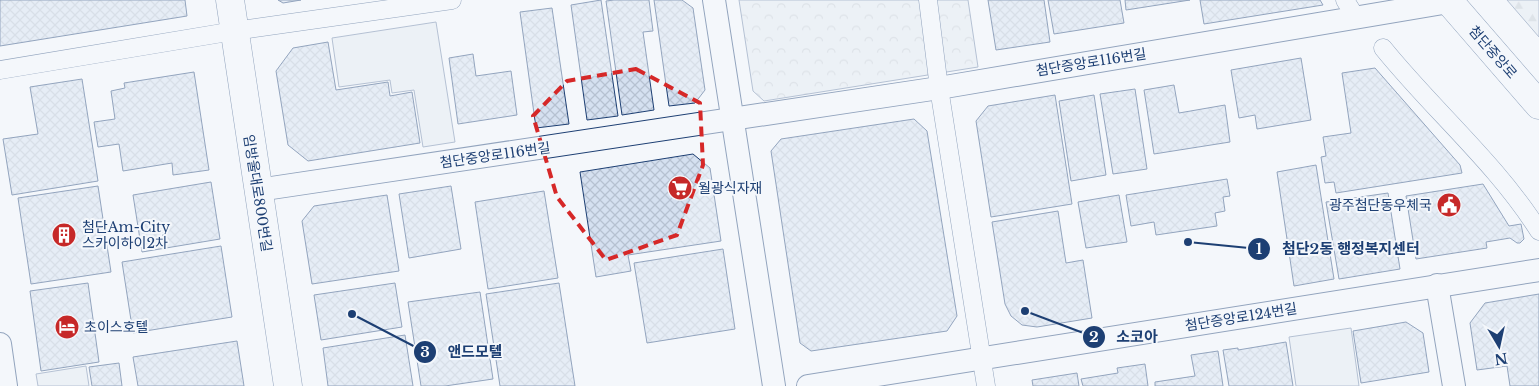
<svg xmlns="http://www.w3.org/2000/svg" width="1539" height="386" viewBox="0 0 1539 386" font-family="'Libre Baskerville','Noto Sans KR',serif">
<style>
.forest{fill:url(#forest-firs);stroke:#687fa3}
.park{fill:url(#park-crowns);stroke:#687fa3}
.parking{fill:#e3e8f0;stroke:#687fa3}
.building{fill:url(#building-cross-hatch);stroke:#1d3f73}
.lines{fill:none;stroke-linecap:round;stroke-linejoin:round}
.pedestrian-casing{stroke:#1d3f73;stroke-width:19}
.minor-casing{stroke:#1d3f73;stroke-width:24}
.tertiary-casing{stroke:#1d3f73;stroke-width:29}
.pedestrian{stroke:#f4f7fb;stroke-width:18}
.minor{stroke:#f4f7fb;stroke-width:22}
.tertiary{stroke:#f4f7fb;stroke-width:28}
.marked{fill:none;stroke:#d62828;stroke-width:4;stroke-dasharray:10 6;stroke-linejoin:round}
.labels{text-anchor:middle;stroke-width:4;stroke-linejoin:round;paint-order:stroke}
.street-label{font-size:14px;fill:#1d3f73;stroke:#f4f7fb}
.poi-label{font-size:14px;fill:#1d3f73;stroke:#f4f7fb;text-anchor:start}
.leader{fill:none;stroke:#1d3f73;stroke-width:2}
.callout-dot{fill:#1d3f73;stroke:#f4f7fb;stroke-width:2}
.mark-label{font-size:15px;text-anchor:middle;font-weight:bold;fill:#fff}
.callout-label{font-size:15px;text-anchor:middle;font-weight:bold;fill:#1d3f73;stroke:#f4f7fb;stroke-width:4;stroke-linejoin:round;paint-order:stroke}
</style>
<defs>
<pattern id="forest-firs" width="22" height="20" patternUnits="userSpaceOnUse" patternTransform="scale(1.25)"><rect width="22" height="20" fill="#e3e9f0"/><path d="M5 1l3.5 6h-7zM16 11l3.5 6h-7z" fill="#c2c9d1"/></pattern>
<pattern id="park-crowns" width="20" height="18" patternUnits="userSpaceOnUse" patternTransform="scale(1.25)"><rect width="20" height="18" fill="#e3e9f0"/><path d="M2 6a3 3 0 1 1 6 0M12 15a3 3 0 1 1 6 0" fill="none" stroke="#c2c9d1"/></pattern>
<pattern id="building-cross-hatch" width="8" height="8" patternUnits="userSpaceOnUse" patternTransform="scale(1.25)"><rect width="8" height="8" fill="#d5e0f0"/><path d="M0 0l8 8M0 8l8-8" fill="none" stroke="#b6c1d1"/></pattern>
</defs>
<rect width="100%" height="100%" fill="#f4f7fb"/>
<path class="forest" d="M1507 0H1539V37Z"/>
<path class="park" d="M739 0H968L978 67 764 101 753 91Z"/>
<g class="parking">
<path d="M436 22 455 142 423 147 414 90 392 93 390 80 339 87 332 38Z"/>
<path d="M1351 328 1359 386H1296L1289 337Z"/>
<path d="M86 366 89 386H38L36 374Z"/>
</g>
<g class="building">
<path d="M0 0H185L187 16 0 46Z"/>
<path d="M278 0H301L283 3Z"/>
<path d="M601 0 618 116 587 120 571 5Z"/>
<path d="M614 0H649L653 31 643 32 654 110 622 115 606 1Z"/>
<path d="M654 0H682L693 8 705 90 695 103 669 106Z"/>
<path d="M988 0H1044L1050 42 996 50Z"/>
<path d="M1048 0H1120L1124 23 1054 34Z"/>
<path d="M1125 0H1190L1126 10Z"/>
<path d="M1200 0H1320L1323 5 1204 24Z"/>
<path d="M552 8 569 124 536 128 520 12Z"/>
<path d="M328 42 336 90 388 82 390 96 412 92 420 143 308 161 288 145 276 71 293 48Z"/>
<path d="M473 54 476 76 511 71 517 115 458 124 449 58Z"/>
<path d="M1301 58 1311 120 1257 129 1255 115 1239 118 1231 70Z"/>
<path d="M1375 68 1460 165 1462 173 1336 193 1334 182 1325 183 1321 157 1326 156 1323 137 1351 133 1342 73Z"/>
<path d="M194 72 209 170 173 175 172 163 123 171 119 144 98 147 94 122 115 119 111 91 125 88 124 83Z"/>
<path d="M82 79 98 181 12 195 3 139 38 134 30 87Z"/>
<path d="M1174 85 1179 113 1225 105 1230 142 1154 154 1144 90Z"/>
<path d="M1135 89 1147 169 1113 174 1100 94Z"/>
<path d="M1055 95 1072 204 991 217 976 121 988 106Z"/>
<path d="M1094 95 1106 175 1071 181 1059 101Z"/>
<path d="M914 119 927 131 957 316 947 331 811 351 800 343 771 151 781 139Z"/>
<path d="M693 154 710 168 721 241 628 255 631 271 596 277 580 172Z"/>
<path d="M1316 165 1334 279 1294 286 1277 172Z"/>
<path d="M1227 179 1230 196 1223 197 1225 211 1215 213 1217 226 1156 235 1154 222 1131 226 1126 195Z"/>
<path d="M211 182 220 239 142 252 133 195Z"/>
<path d="M1483 184 1509 226 1521 224 1524 239 1520 243H1517L1510 238 1486 242 1487 248 1416 259 1406 196Z"/>
<path d="M98 186 111 272 31 284 18 198Z"/>
<path d="M451 186 461 249 409 258 399 194Z"/>
<path d="M544 191 558 278 488 289 475 202Z"/>
<path d="M1388 193 1400 269 1339 279 1326 202Z"/>
<path d="M387 195 399 271 312 284 302 221 314 206Z"/>
<path d="M1119 195 1127 242 1086 248 1078 202Z"/>
<path d="M1058 211 1066 263 1083 260 1092 318 1037 327 1022 325 1011 316 1005 304 992 222Z"/>
<path d="M221 246 232 317 133 333 122 262Z"/>
<path d="M723 249 735 329 647 343 634 263Z"/>
<path d="M88 283 99 362 41 371 30 291Z"/>
<path d="M395 283 402 327 321 340 314 295Z"/>
<path d="M559 283 575 386H500L486 294Z"/>
<path d="M480 292 493 379 445 386H421L408 302Z"/>
<path d="M1539 294V386H1510L1507 366 1477 370 1470 323 1485 303Z"/>
<path d="M1406 322 1423 333 1429 372 1361 383 1353 331Z"/>
<path d="M405 335 413 386H328L323 348Z"/>
<path d="M237 341 244 386H138L133 357Z"/>
<path d="M1286 342 1293 386H1229L1223 350 1238 348V350Z"/>
<path d="M1218 351 1223 386H1155V382L1195 376 1191 355Z"/>
<path d="M119 363 122 386H92L89 367Z"/>
<path d="M1145 364 1148 386H1083L1081 379 1118 373 1117 368Z"/>
<path d="M1077 373 1079 386H1033L1032 380Z"/>
</g>
<g class="lines">
<defs>
<g id="pedestrian">
<path d="M928 0 939 88 986 386"/>
<path d="M1345 0 1353 13"/>
<path d="M1383 48C1433 110 1496 163 1539 231"/>
<path d="M0 70 234 31 452 0"/>
</g>
<g id="minor">
<path d="M714 0 774 386"/>
<path d="M258 190 939 88 1449 2"/>
<path d="M1437 285 1454 386"/>
<path d="M0 344 6 386"/>
<path d="M808 386 1539 270"/>
</g>
<g id="tertiary">
<path d="M230 0 288 386"/>
<path d="M1448 0 1539 105"/>
</g>
</defs>
<use href="#pedestrian" class="pedestrian-casing"/>
<use href="#minor" class="minor-casing"/>
<use href="#tertiary" class="tertiary-casing"/>
<use href="#pedestrian" class="pedestrian"/>
<use href="#minor" class="minor"/>
<use href="#tertiary" class="tertiary"/>
</g>
<path d="M0 0H1539V386H0ZM636 69 700 103 703 165 677 235 606 260 557 197 533 116 567 81Z" fill="#f4f7fb" fill-opacity=".55" fill-rule="evenodd"/>
<path class="marked" d="M636 69 700 103 703 165 677 235 606 260 557 197 533 116 567 81Z"/>
<defs>
<symbol id="supermarket-disc" viewBox="-11 -11 22 22"><circle r="9.5" fill="#c62828" stroke="#f4f7fb"/><path d="M-6-5.5h2.5l.6 2H6L4.5 2H-2.5L-4.4-4H-6ZM-1.5 3.2a1.3 1.3 0 1 0 .1 0ZM3 3.2a1.3 1.3 0 1 0 .1 0Z" fill="#fff"/></symbol>
<symbol id="civic-disc" viewBox="-11 -11 22 22"><circle r="9.5" fill="#c62828" stroke="#f4f7fb"/><path d="M-.6-6.5H3V-4.5H.6V-3L4-1V1h2V6H-6V1h2V-1L-.6-3ZM-1.2 2.5V6h2.4V2.5Z" fill="#fff"/></symbol>
<symbol id="building-disc" viewBox="-11 -11 22 22"><circle r="9.5" fill="#c62828" stroke="#f4f7fb"/><path d="M-4-6H4V6H1V3H-1V6H-4ZM-2.5-4.3h1.7v1.8h-1.7ZM.8-4.3h1.7v1.8H.8ZM-2.5-1h1.7V.8h-1.7ZM.8-1h1.7V.8H.8Z" fill="#fff"/></symbol>
<symbol id="hotel-disc" viewBox="-11 -11 22 22"><circle r="9.5" fill="#c62828" stroke="#f4f7fb"/><path d="M-6-4.5h1.5V1H6V5H4.5V3h-9V5H-6ZM-4 0a1.8 1.8 0 1 1 3.6 0ZM.5 0V-2.5h3Q6-2.5 6 0Z" fill="#fff"/></symbol>
</defs>
<g fill-rule="evenodd">
<use href="#supermarket-disc" x="666" y="174" width="28" height="28"/>
<use href="#civic-disc" x="1435" y="191" width="28" height="28"/>
<use href="#building-disc" x="50" y="221" width="28" height="28"/>
<use href="#hotel-disc" x="53" y="313" width="28" height="28"/>
</g>
<g class="labels">
<g class="street-label">
<text transform="translate(1493 52) rotate(49)" y="5">첨단중앙로</text>
<text transform="translate(1091 62) rotate(-9)" y="5">첨단중앙로116번길</text>
<text transform="translate(495 155) rotate(-8)" y="5">첨단중앙로116번길</text>
<text transform="translate(258 193) rotate(81)" y="5">임방울대로800번길</text>
<text transform="translate(1241 317) rotate(-9)" y="5">첨단중앙로124번길</text>
</g>
<g class="poi-label">
<text x="698" y="193">월광식자재</text>
<text x="1432" y="210" text-anchor="end">광주첨단동우체국</text>
<text x="82" y="232">첨단Am-City<tspan x="82" dy="16">스카이하이2차</tspan></text>
<text x="84" y="332">초이스호텔</text>
</g>
</g>
<path class="leader" d="M1188 242L1259 249M1025 311L1094 337M352 314L425 352"/>
<g class="callout-dot">
<circle cx="1188" cy="242" r="5"/>
<circle cx="1025" cy="311" r="5"/>
<circle cx="352" cy="314" r="5"/>
<circle cx="1259" cy="249" r="12"/>
<circle cx="1094" cy="337" r="12"/>
<circle cx="425" cy="352" r="12"/>
</g>
<g class="mark-label">
<text x="1259" y="254">1</text>
<text x="1094" y="342">2</text>
<text x="425" y="357">3</text>
</g>
<g class="callout-label">
<text x="1351" y="254">첨단2동 행정복지센터</text>
<text x="1137" y="342">소코아</text>
<text x="475" y="357">앤드모텔</text>
</g>
<g transform="translate(1499 346) rotate(171)" stroke="#f4f7fb" stroke-width="4" paint-order="stroke">
<path d="M0-4L9 19L0 12L-9 19Z" fill="#1d3f73"/>
<text y="-8" font-size="14" font-weight="bold" text-anchor="middle" fill="#1d3f73">N</text>
</g>
</svg>
